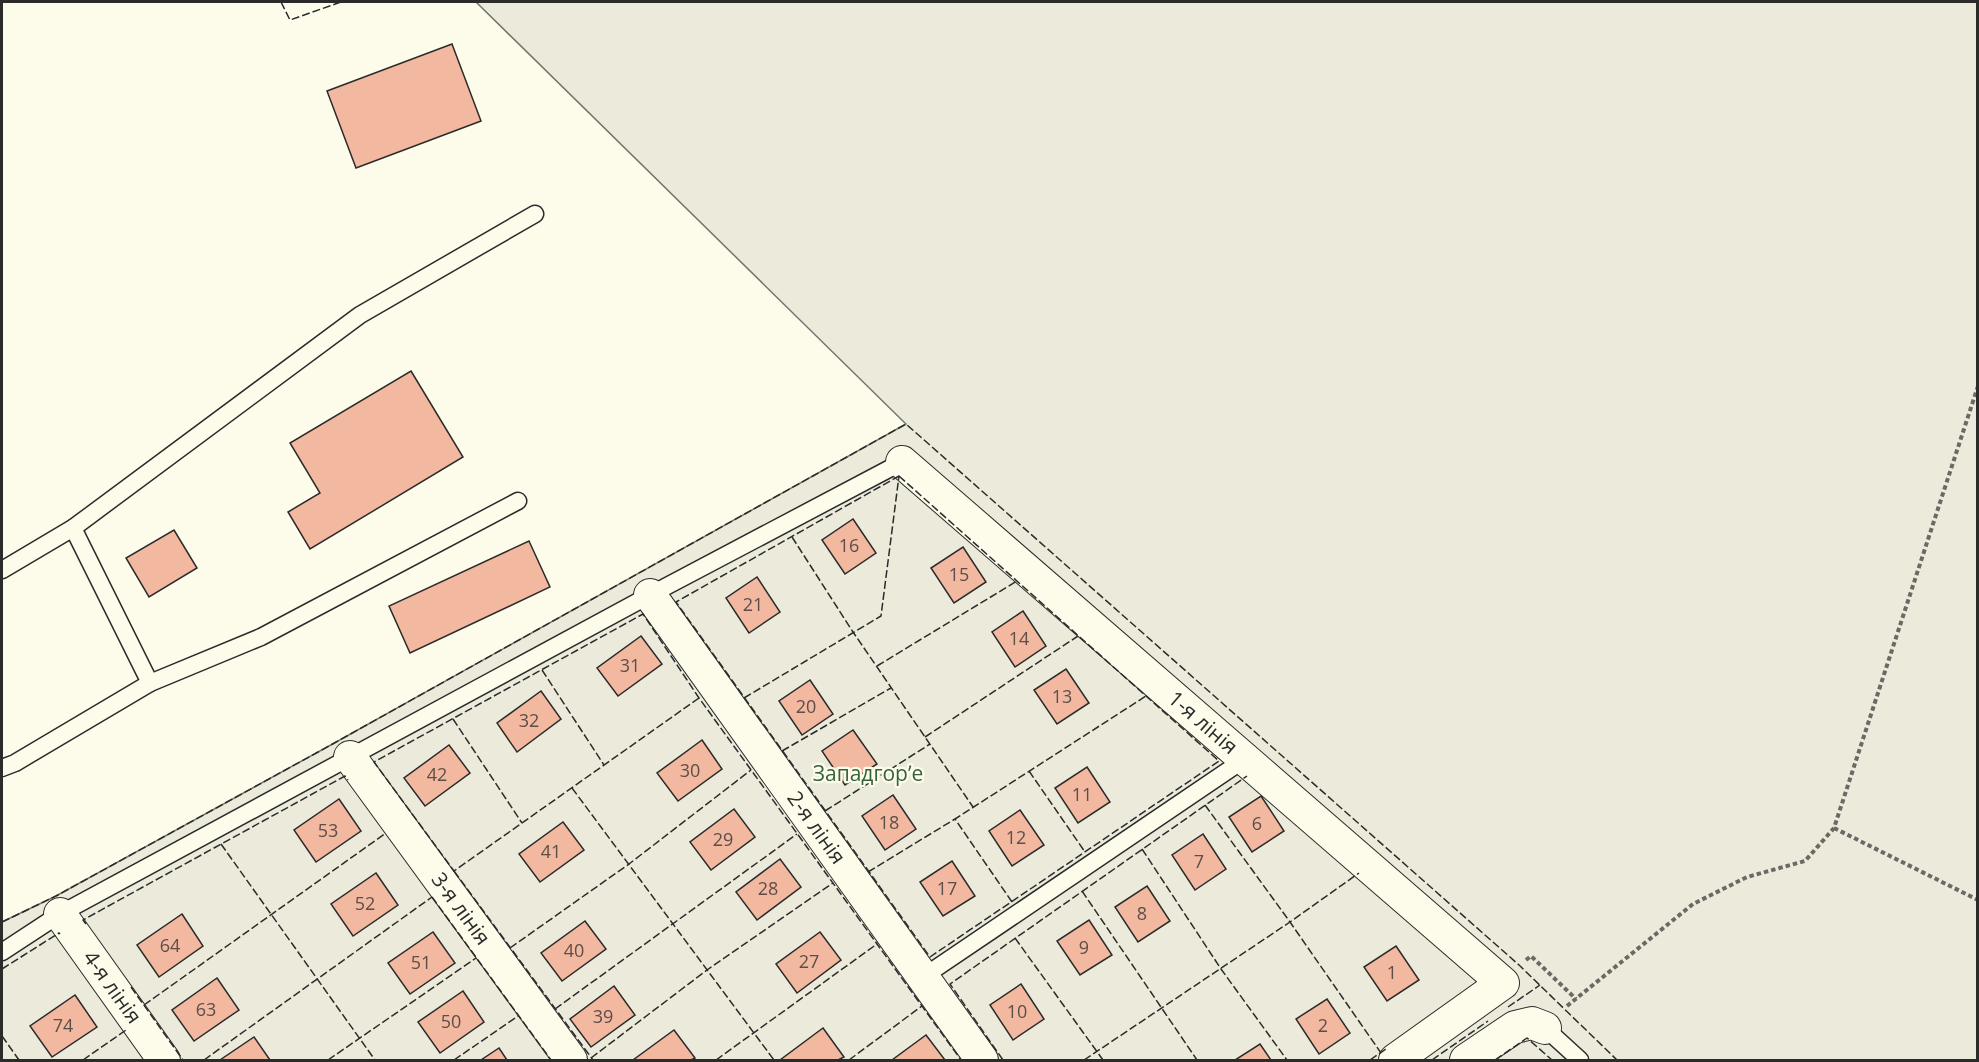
<svg xmlns="http://www.w3.org/2000/svg" width="1979" height="1062" viewBox="0 0 1979 1062" font-family="'Open Sans',sans-serif">
<style>
.green{fill:#ecebdb;stroke:#74746e;stroke-width:1.5}
.building{fill:#f2b8a0;stroke:#2b2b2b;stroke-width:1.5}
.lines{fill:none;stroke-linecap:round;stroke-linejoin:round}
.lane-casing{stroke:#2b2b2b;stroke-width:19}
.street-casing{stroke:#2b2b2b;stroke-width:34}
.path{stroke:#6a6964;stroke-width:4;stroke-dasharray:4.5 3;stroke-linecap:butt}
.lane{stroke:#fdfbea;stroke-width:16}
.street{stroke:#fdfbea;stroke-width:32}
.fence{stroke:#2b2b2b;stroke-width:1.5;stroke-dasharray:8 3;stroke-linecap:butt}
.labels{text-anchor:middle;stroke-width:4.5;stroke-linejoin:round;paint-order:stroke}
.number-label{font-size:18px;fill:#5d4e48}
.street-label{font-size:21px;fill:#2b2b2b;stroke:#fdfbea}
.park-label{font-size:21px;fill:#34623c;stroke:#fdfbea}
</style>
<rect width="100%" height="100%" fill="#fdfbea"/>
<path class="green" d="M476 2H1977V1060H2V922L56 896 329 746 906 424Z"/>
<g class="building">
<path d="M452 44 481 121 356 168 327 91Z"/>
<path d="M411 371 463 457 310 549 288 512 320 493 290 443Z"/>
<path d="M853 519 876 553 845 574 822 540Z"/>
<path d="M174 530 197 568 149 597 126 558Z"/>
<path d="M529 541 550 587 410 653 389 606Z"/>
<path d="M963 547 986 582 954 603 931 568Z"/>
<path d="M757 577 780 612 749 633 726 598Z"/>
<path d="M1023 611 1046 646 1015 667 992 632Z"/>
<path d="M641 636 662 664 618 696 597 668Z"/>
<path d="M1066 669 1089 703 1057 724 1034 690Z"/>
<path d="M810 680 833 714 802 735 779 701Z"/>
<path d="M541 691 561 719 517 752 497 723Z"/>
<path d="M853 730 877 764 845 785 822 751Z"/>
<path d="M702 740 722 769 678 801 657 773Z"/>
<path d="M449 745 470 773 425 806 404 778Z"/>
<path d="M1087 767 1110 802 1078 823 1055 788Z"/>
<path d="M893 795 916 829 885 850 862 816Z"/>
<path d="M1261 796 1284 831 1252 852 1229 817Z"/>
<path d="M339 799 361 831 316 862 294 830Z"/>
<path d="M734 809 755 837 711 870 690 842Z"/>
<path d="M1020 810 1044 845 1012 866 989 831Z"/>
<path d="M563 822 584 850 540 882 519 854Z"/>
<path d="M1203 834 1226 869 1195 890 1172 855Z"/>
<path d="M780 859 801 887 757 920 736 892Z"/>
<path d="M952 861 975 896 943 916 920 882Z"/>
<path d="M376 873 398 905 353 936 331 904Z"/>
<path d="M1147 886 1170 921 1138 942 1115 907Z"/>
<path d="M182 914 203 946 159 977 137 945Z"/>
<path d="M1089 920 1112 955 1080 975 1057 941Z"/>
<path d="M585 921 606 949 562 981 541 953Z"/>
<path d="M433 932 455 963 410 994 388 963Z"/>
<path d="M820 932 841 960 797 993 776 964Z"/>
<path d="M1396 946 1419 980 1387 1001 1364 967Z"/>
<path d="M217 978 239 1010 194 1041 172 1010Z"/>
<path d="M1021 984 1044 1019 1013 1040 990 1005Z"/>
<path d="M614 986 635 1015 591 1047 570 1019Z"/>
<path d="M463 991 484 1022 440 1053 418 1022Z"/>
<path d="M75 995 97 1027 52 1057 30 1026Z"/>
<path d="M1327 999 1350 1033 1319 1054 1296 1019Z"/>
<path d="M823 1028 844 1057 838 1060H780Z"/>
<path d="M674 1030 695 1058 691 1060H633Z"/>
<path d="M926 1035 945 1060H892Z"/>
<path d="M254 1037 270 1060H220Z"/>
<path d="M1260 1044 1271 1060H1235Z"/>
<path d="M499 1048 507 1060H481Z"/>
</g>
<g class="lines">
<defs>
<g id="lane">
<path d="M73 528 150 683"/>
<path d="M2 570 73 528 360 315 535 214"/>
<path d="M2 768 15 763 150 683 261 637 518 501"/>
<path d="M2 952 60 914 650 595 902 462"/>
<path d="M923 977 1245 759"/>
<path d="M1545 1028 1580 1060"/>
</g>
<g id="street">
<path id="s1" d="M902 462 1503 983 1395 1060"/>
<path id="s2" d="M650 595 982 1060"/>
<path id="s3" d="M350 757 571 1060"/>
<path id="s4" d="M60 914 164 1060"/>
<path d="M1466 1060 1515 1027 1532 1023 1545 1028"/>
</g>
</defs>
<use href="#lane" class="lane-casing"/>
<use href="#street" class="street-casing"/>
<g class="path">
<path d="M1834 828 1978 900"/>
<path d="M1526 960 1531 956 1576 999"/>
<path d="M1567 1006 1693 904 1747 877 1805 861 1834 828 1978 386"/>
</g>
<use href="#lane" class="lane"/>
<use href="#street" class="street"/>
<g class="fence">
<path d="M281 2 290 20 341 2"/>
<path d="M899 476 1219 761 930 957 676 602Z"/>
<path d="M792 537 853 632 973 807"/>
<path d="M877 666 1017 581"/>
<path d="M542 670 604 765"/>
<path d="M699 698 454 871 374 762 643 614 699 698 961 1060"/>
<path d="M744 698 881 616 899 476"/>
<path d="M453 719 522 823"/>
<path d="M925 737 1078 636"/>
<path d="M782 751 891 688"/>
<path d="M1029 771 1085 852"/>
<path d="M572 788 774 1060"/>
<path d="M1205 805 1290 922 1381 1053"/>
<path d="M825 811 930 744"/>
<path d="M221 844 375 1060"/>
<path d="M1142 849 1221 969 1287 1060"/>
<path d="M454 871 593 1060"/>
<path d="M868 872 955 819"/>
<path d="M1082 891 1197 1060"/>
<path d="M432 897 551 1060"/>
<path d="M1012 902 955 819 1146 696"/>
<path d="M2 922 56 896 329 746 906 424 1519 965 1617 1060"/>
<path d="M86 924 83 920 345 776 348 780"/>
<path d="M1015 938 1103 1060"/>
<path d="M510 948 629 864 751 770"/>
<path d="M2 969 59 933 60 934"/>
<path d="M131 987 183 1060"/>
<path d="M144 1005 386 833"/>
<path d="M1508 1007 1540 985"/>
<path d="M555 1009 797 834"/>
<path d="M2 1036 19 1060"/>
<path d="M591 1058 707 970 833 883"/>
<path d="M83 1060 126 1030"/>
<path d="M204 1060 432 897"/>
<path d="M328 1060 476 958"/>
<path d="M454 1060 518 1016"/>
<path d="M716 1060 877 944"/>
<path d="M849 1060 922 1006"/>
<path d="M1003 1060 950 984 1247 776"/>
<path d="M1084 1060 1290 922 1359 873"/>
<path d="M1370 1060 1386 1049"/>
<path d="M1432 1060 1488 1021"/>
<path d="M1495 1060 1527 1038 1552 1060"/>
</g>
</g>
<g class="labels">
<g class="number-label">
<text x="849" y="552">16</text>
<text x="959" y="581">15</text>
<text x="753" y="611">21</text>
<text x="1019" y="645">14</text>
<text x="630" y="672">31</text>
<text x="1062" y="703">13</text>
<text x="806" y="713">20</text>
<text x="529" y="727">32</text>
<text x="690" y="777">30</text>
<text x="437" y="781">42</text>
<text x="1082" y="801">11</text>
<text x="889" y="829">18</text>
<text x="1257" y="830">6</text>
<text x="328" y="837">53</text>
<text x="1016" y="844">12</text>
<text x="723" y="846">29</text>
<text x="551" y="858">41</text>
<text x="1199" y="868">7</text>
<text x="768" y="895">28</text>
<text x="947" y="895">17</text>
<text x="365" y="910">52</text>
<text x="1142" y="920">8</text>
<text x="170" y="952">64</text>
<text x="1084" y="954">9</text>
<text x="574" y="957">40</text>
<text x="809" y="968">27</text>
<text x="421" y="969">51</text>
<text x="1392" y="979">1</text>
<text x="206" y="1016">63</text>
<text x="1017" y="1018">10</text>
<text x="603" y="1023">39</text>
<text x="451" y="1028">50</text>
<text x="63" y="1032">74</text>
<text x="1323" y="1032">2</text>
</g>
<g class="street-label">
<text dy="7" stroke="none"><textPath href="#s1" startOffset="398">1-я лінія</textPath></text>
<text dy="7" stroke="none"><textPath href="#s2" startOffset="286">2-я лінія</textPath></text>
<text dy="7" stroke="none"><textPath href="#s3" startOffset="188">3-я лінія</textPath></text>
<text dy="7" stroke="none"><textPath href="#s4" startOffset="90">4-я лінія</textPath></text>
</g>
<g class="park-label">
<text x="868" y="781">Западгорʼе</text>
</g>
</g>
<rect width="1979" height="1062" fill="none" stroke="#2b2b2b" stroke-width="6"/>
</svg>
